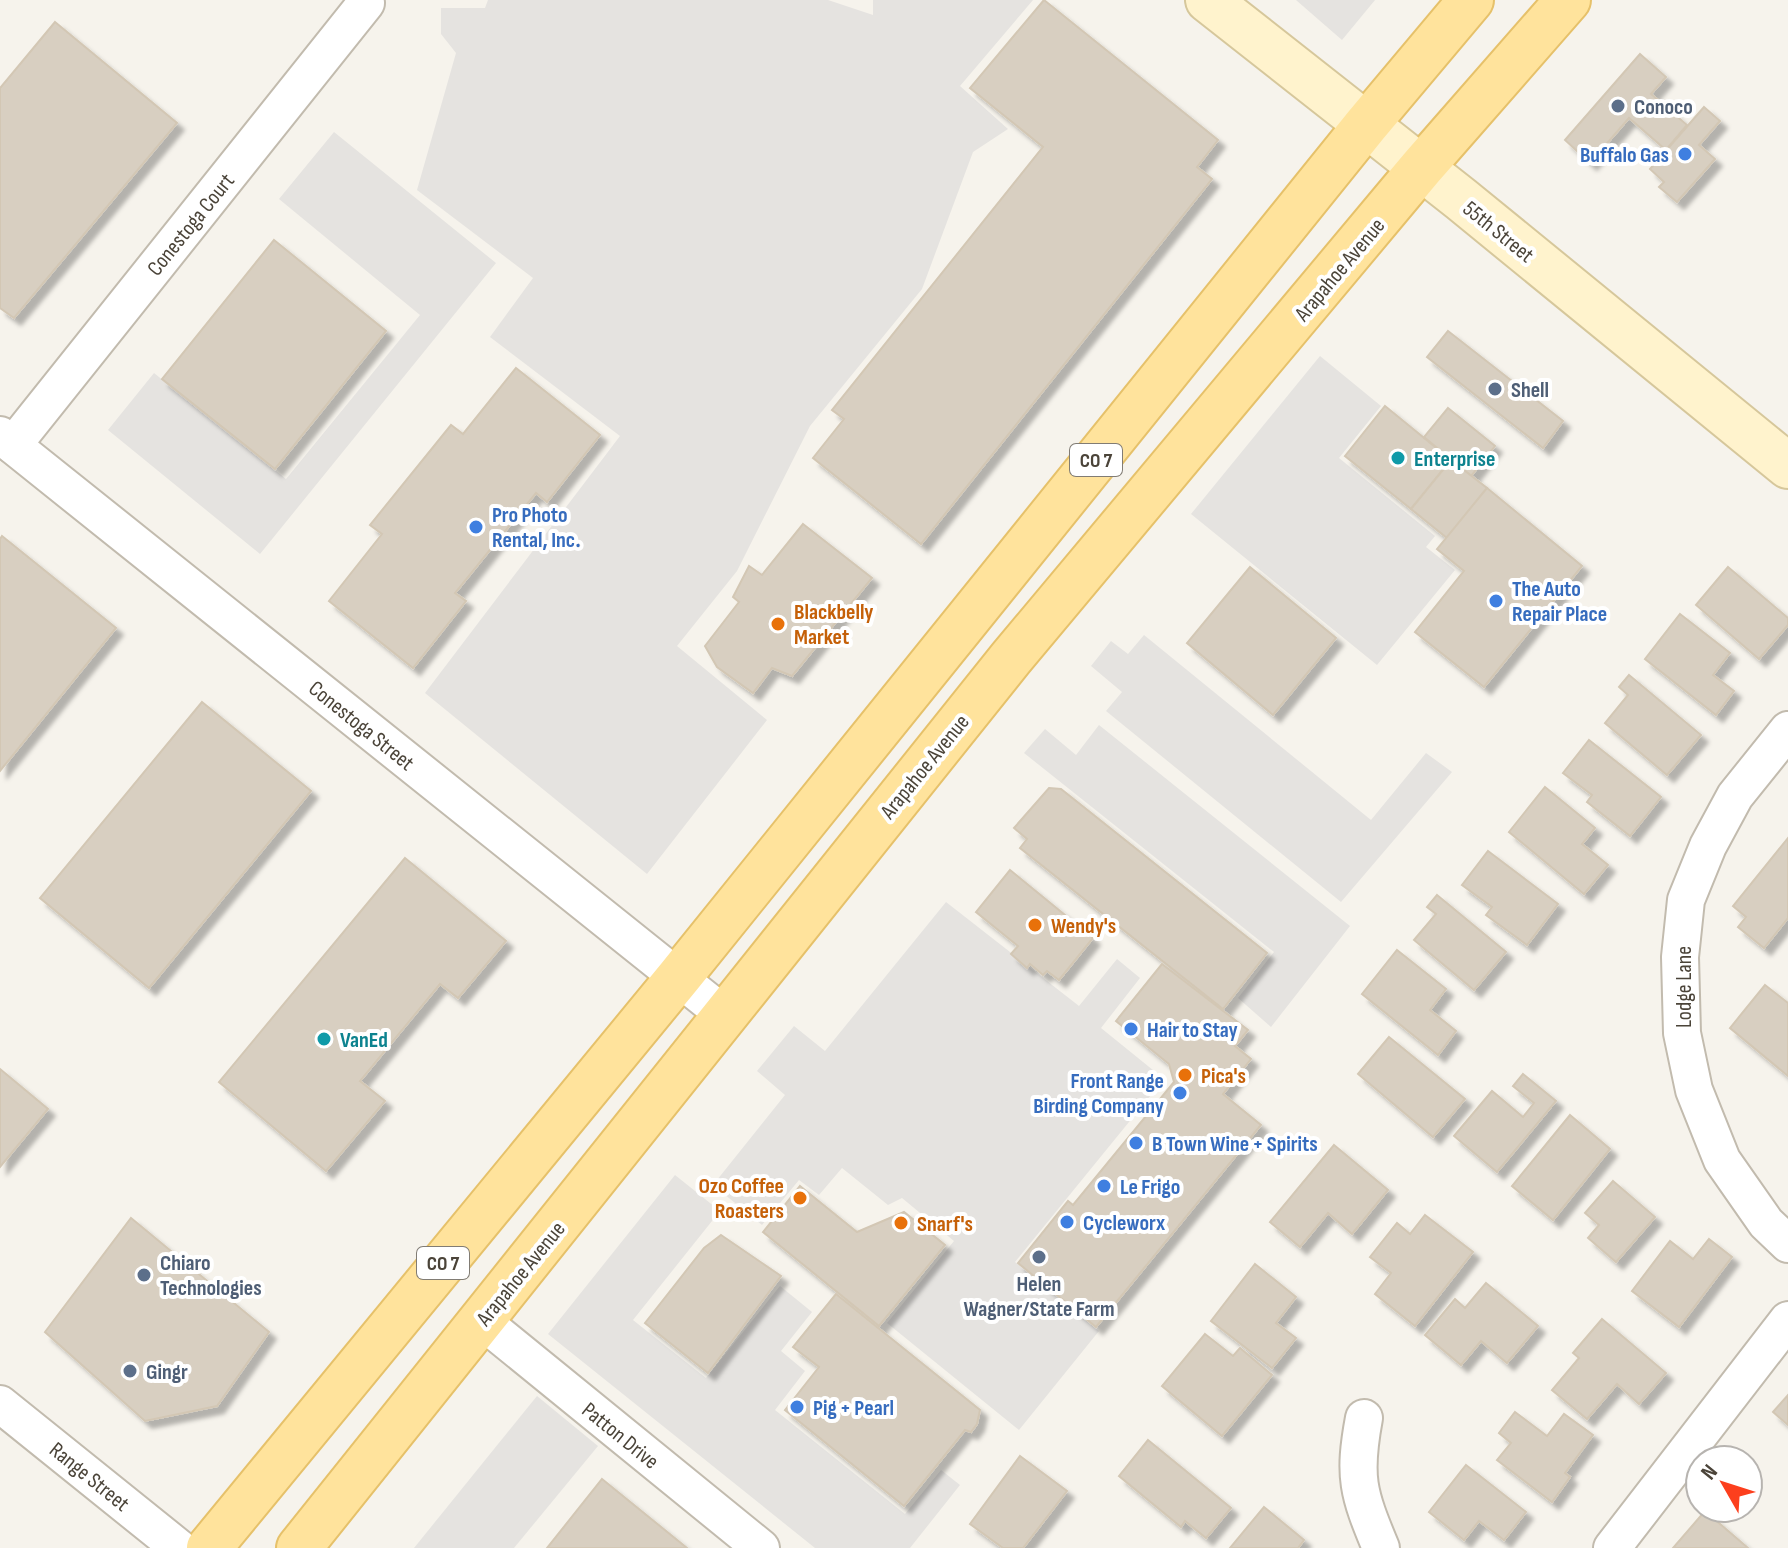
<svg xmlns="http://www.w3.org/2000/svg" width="1788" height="1548" viewBox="0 0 1788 1548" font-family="'Sofia Sans Condensed',sans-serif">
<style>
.parking{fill:#e5e3e0}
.building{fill:#d8cfc1;stroke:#d3c7b4;stroke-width:2;filter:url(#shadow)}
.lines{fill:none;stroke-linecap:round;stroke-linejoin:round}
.street-casing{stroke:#c2bbae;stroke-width:40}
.secondary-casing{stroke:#d6c79b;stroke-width:48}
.primary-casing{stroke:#e6c16a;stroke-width:48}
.street{stroke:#fff;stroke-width:36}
.secondary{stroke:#fff3cd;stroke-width:44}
.primary{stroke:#ffe39c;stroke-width:44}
.service-dot{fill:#5c6f8a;stroke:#fff;stroke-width:3}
.shop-dot{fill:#3f7fe0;stroke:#fff;stroke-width:3}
.culture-dot{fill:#0f9aa8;stroke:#fff;stroke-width:3}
.food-dot{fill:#e8710a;stroke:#fff;stroke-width:3}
.labels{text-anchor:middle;stroke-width:8;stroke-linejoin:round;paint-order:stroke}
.shield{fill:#fff;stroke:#817c74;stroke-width:2}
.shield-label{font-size:20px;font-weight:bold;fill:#4b4439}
.service-label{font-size:22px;font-weight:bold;fill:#4e5e75;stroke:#fff;text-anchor:start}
.shop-label{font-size:22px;font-weight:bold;fill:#366cbe;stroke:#fff;text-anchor:start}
.street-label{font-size:22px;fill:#4b4439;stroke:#fff}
.culture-label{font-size:22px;font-weight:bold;fill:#0d838f;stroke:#fff;text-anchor:start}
.food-label{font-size:22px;font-weight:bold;fill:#c56008;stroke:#fff;text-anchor:start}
</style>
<defs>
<filter id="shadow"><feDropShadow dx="7" dy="7" stdDeviation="2" flood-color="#0004"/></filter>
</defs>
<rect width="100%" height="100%" fill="#f6f3ec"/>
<g class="parking">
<path d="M488 0H828L873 15V0H1033L960 86 1008 129 973 152 922 289 810 426 737 571 677 646 767 720 647 874 425 693 620 436 490 337 533 278 417 190 456 53 441 34V8H485Z"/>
<path d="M1296 0H1375L1342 40Z"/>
<path d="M334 132 496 263 260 554 108 430 154 373 286 479 420 315 279 199Z"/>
<path d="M1320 356 1381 406 1339 458 1435 536 1426 547 1455 570 1377 665 1191 514Z"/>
<path d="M1144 635 1371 820 1426 753 1452 772 1341 902 1106 711 1122 692 1091 666 1111 641 1128 654Z"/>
<path d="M1099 725 1350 926 1271 1027 1238 998 1274 952 1024 753 1045 729 1076 755Z"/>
<path d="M946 902 1079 1006 1117 959 1140 978 1101 1028 1164 1079 1015 1262 1099 1331 1019 1430 887 1323 954 1241 902 1198 888 1205 842 1168 819 1195 799 1180 762 1225 713 1185 785 1095 757 1071 794 1026 825 1051Z"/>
<path d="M675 1175 720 1211 633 1320 706 1378 780 1286 812 1312 781 1351 805 1371 775 1410 905 1514 941 1470 960 1485 910 1548H815L548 1334Z"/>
<path d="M537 1396 598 1446 514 1548H414Z"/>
</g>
<g class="building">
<path d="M1044 0 1218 140 1197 167 1212 179 921 544 813 458 844 419 832 410 1043 147 970 88Z"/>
<path d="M55 22 177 123 14 318 0 308V88Z"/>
<path d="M1640 54 1666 77 1651 94 1687 125 1666 150 1629 118 1590 163 1565 140Z"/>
<path d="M1704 107 1720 121 1699 145 1715 159 1677 202 1659 187 1664 182 1650 169Z"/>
<path d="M274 240 386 331 275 469 162 379Z"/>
<path d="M1448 331 1563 421 1543 448 1427 357Z"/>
<path d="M516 368 600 435 547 502 536 493 455 593 466 601 413 668 329 601 382 534 370 525 451 425 463 434Z"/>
<path d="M1385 406 1451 460 1411 509 1345 456Z"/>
<path d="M1448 408 1495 446 1471 476 1424 437Z"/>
<path d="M1451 460 1487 488 1447 538 1411 509Z"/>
<path d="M1487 488 1582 566 1484 687 1415 632 1464 571 1437 549Z"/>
<path d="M803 524 872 578 792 676 772 668 753 693 717 667 705 646 739 602 733 597 749 566 762 575Z"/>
<path d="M2 536 116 628 0 771V539Z"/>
<path d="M1250 567 1336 638 1273 715 1187 643Z"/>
<path d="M1728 567 1788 618V625L1759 659 1696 605Z"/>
<path d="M1680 614 1730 653 1713 675 1734 691 1716 715 1645 659Z"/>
<path d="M1629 675 1701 735 1667 775 1605 723 1628 695 1619 687Z"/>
<path d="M202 702 311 791 149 988 40 898Z"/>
<path d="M1589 740 1661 797 1630 836 1587 802 1592 795 1563 773Z"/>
<path d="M1545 787 1595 828 1582 844 1608 865 1584 894 1509 832Z"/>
<path d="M1049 788 1061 789 1267 953 1223 1009 1020 848 1027 839 1014 828Z"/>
<path d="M1788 838V918L1764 948 1738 927 1746 917 1733 906Z"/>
<path d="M1488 851 1558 904 1527 945 1486 915 1492 907 1462 885Z"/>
<path d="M405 858 506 941 458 998 440 984 360 1081 385 1101 326 1171 219 1082Z"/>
<path d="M1010 870 1093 938 1059 980 1047 971 1043 975 1030 964 1027 968 1011 954 1018 946 976 912Z"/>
<path d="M1437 895 1506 952 1474 990 1414 940 1436 914 1427 907Z"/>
<path d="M1397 950 1446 989 1430 1010 1456 1031 1438 1055 1362 994Z"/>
<path d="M1162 964 1248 1030 1235 1046 1251 1059 1223 1094 1261 1125 1096 1327 1018 1263 1068 1201 1073 1205 1174 1082 1169 1064 1116 1021Z"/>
<path d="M1765 985 1788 1003V1076L1730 1028Z"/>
<path d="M1389 1037 1465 1099 1433 1137 1358 1074Z"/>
<path d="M0 1069 48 1109 0 1167Z"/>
<path d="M1523 1074 1556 1101 1497 1172 1454 1136 1492 1091 1523 1117 1534 1103 1513 1086Z"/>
<path d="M1570 1115 1610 1149 1553 1220 1512 1186Z"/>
<path d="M1334 1145 1388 1190 1352 1234 1328 1213 1300 1247 1270 1222Z"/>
<path d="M1613 1181 1655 1217 1616 1262 1588 1238 1599 1225 1585 1213Z"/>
<path d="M800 1186 857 1232 904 1212 945 1245 879 1326 763 1232Z"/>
<path d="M1425 1215 1473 1252 1415 1326 1375 1294 1391 1273 1370 1257 1397 1223 1410 1234Z"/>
<path d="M131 1218 269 1332 217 1406 145 1421 45 1332Z"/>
<path d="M721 1235 781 1276 708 1373 645 1323 704 1248Z"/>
<path d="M1709 1239 1732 1257 1679 1327 1632 1291 1670 1241 1693 1259Z"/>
<path d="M1255 1264 1296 1297 1276 1323 1296 1338 1272 1368 1211 1321Z"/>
<path d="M1486 1283 1538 1326 1507 1363 1481 1341 1461 1365 1425 1335 1455 1299 1465 1308Z"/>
<path d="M836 1294 980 1410 977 1424 971 1432 965 1430 904 1506 785 1410 819 1367 793 1347Z"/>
<path d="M1602 1319 1666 1373 1639 1404 1617 1384 1587 1419 1552 1390 1579 1358 1573 1353Z"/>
<path d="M1205 1334 1233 1356 1240 1348 1272 1375 1222 1436 1162 1386Z"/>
<path d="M1788 1395V1425L1773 1412Z"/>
<path d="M1515 1412 1547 1436 1564 1414 1593 1435 1565 1473 1570 1477 1552 1502 1497 1460 1511 1443 1499 1433Z"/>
<path d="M1148 1440 1231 1508 1206 1538 1185 1521 1181 1527 1119 1476Z"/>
<path d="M1020 1456 1067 1491 1023 1548H1003L970 1524Z"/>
<path d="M1466 1465 1526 1512 1504 1540 1479 1521 1464 1540 1429 1512Z"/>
<path d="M602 1479 687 1548H547Z"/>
<path d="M1264 1507 1304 1540 1298 1548H1230Z"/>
<path d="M1705 1511 1748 1548H1673Z"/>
</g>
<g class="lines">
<defs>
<g id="street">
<path d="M0 435 725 1015"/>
<path d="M13 445 366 3"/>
<path d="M1788 730 1735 796 1708 846 1686 900 1680 957 1682 1033 1694 1090 1722 1160 1766 1223 1788 1244"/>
<path d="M482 1321 761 1548"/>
<path d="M0 1404 179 1548"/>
<path d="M1364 1418C1353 1477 1358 1493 1381 1548"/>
<path d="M1612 1548 1788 1320"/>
</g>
<path id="secondary" d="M1208 0 1461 199 1788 466"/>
<g id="primary">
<path d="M209 1548 678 978 1366 125 1471 0"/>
<path d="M299 1548 1011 658 1421 168 1568 0"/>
</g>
</defs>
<use href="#street" class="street-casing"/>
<use href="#secondary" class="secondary-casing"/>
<use href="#primary" class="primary-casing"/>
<use href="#street" class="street"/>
<use href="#secondary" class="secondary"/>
<use href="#primary" class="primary"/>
</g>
<g class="service-dot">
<circle cx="1618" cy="106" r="8"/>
<circle cx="1495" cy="389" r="8"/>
<circle cx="1039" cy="1257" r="8"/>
<circle cx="144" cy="1275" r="8"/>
<circle cx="130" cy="1371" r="8"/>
</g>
<g class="shop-dot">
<circle cx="1685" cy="154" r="8"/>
<circle cx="476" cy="527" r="8"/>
<circle cx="1496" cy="601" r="8"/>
<circle cx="1131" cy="1029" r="8"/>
<circle cx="1180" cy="1093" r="8"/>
<circle cx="1136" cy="1143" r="8"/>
<circle cx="1104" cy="1186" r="8"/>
<circle cx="1067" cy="1222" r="8"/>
<circle cx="797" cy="1407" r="8"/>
</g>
<g class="culture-dot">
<circle cx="1398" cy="458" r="8"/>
<circle cx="324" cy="1039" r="8"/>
</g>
<g class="food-dot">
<circle cx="778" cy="624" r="8"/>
<circle cx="1035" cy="925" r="8"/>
<circle cx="1185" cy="1075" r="8"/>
<circle cx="800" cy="1198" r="8"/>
<circle cx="901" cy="1223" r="8"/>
</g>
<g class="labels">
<g class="shield">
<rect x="1070" y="444" width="52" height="32" rx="6"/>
<rect x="417" y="1247" width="52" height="32" rx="6"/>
</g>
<g class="shield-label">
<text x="1096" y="467">CO 7</text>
<text x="443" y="1270">CO 7</text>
</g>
<g class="service-label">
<text x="1634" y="114">Conoco</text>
<text x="1511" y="397">Shell</text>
<text x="160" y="1270">Chiaro<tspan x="160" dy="25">Technologies</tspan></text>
<text x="1039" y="1291" text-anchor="middle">Helen<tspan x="1039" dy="25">Wagner/State Farm</tspan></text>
<text x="146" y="1379">Gingr</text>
</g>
<g class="shop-label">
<text x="1669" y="162" text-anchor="end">Buffalo Gas</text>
<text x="492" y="522">Pro Photo<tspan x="492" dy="25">Rental, Inc.</tspan></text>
<text x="1512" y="596">The Auto<tspan x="1512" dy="25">Repair Place</tspan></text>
<text x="1147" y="1037">Hair to Stay</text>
<text x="1164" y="1088" text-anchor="end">Front Range<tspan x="1164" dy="25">Birding Company</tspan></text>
<text x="1152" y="1151">B Town Wine + Spirits</text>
<text x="1120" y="1194">Le Frigo</text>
<text x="1083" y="1230">Cycleworx</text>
<text x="813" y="1415">Pig + Pearl</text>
</g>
<g class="street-label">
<text transform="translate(190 224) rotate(-51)" y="8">Conestoga Court</text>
<text transform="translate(1499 231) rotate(39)" y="8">55th Street</text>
<text transform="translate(1339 269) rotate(-50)" y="8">Arapahoe Avenue</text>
<text transform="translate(362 725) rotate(39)" y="8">Conestoga Street</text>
<text transform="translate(924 766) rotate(-51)" y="8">Arapahoe Avenue</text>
<text transform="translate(1683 987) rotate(-90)" y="8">Lodge Lane</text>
<text transform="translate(520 1273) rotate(-51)" y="8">Arapahoe Avenue</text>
<text transform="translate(621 1435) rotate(39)" y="8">Patton Drive</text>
<text transform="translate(90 1476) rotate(39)" y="8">Range Street</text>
</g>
<g class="culture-label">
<text x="1414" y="466">Enterprise</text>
<text x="340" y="1047">VanEd</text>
</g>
<g class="food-label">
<text x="794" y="619">Blackbelly<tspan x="794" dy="25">Market</tspan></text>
<text x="1051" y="933">Wendy's</text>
<text x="1201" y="1083">Pica's</text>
<text x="784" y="1193" text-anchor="end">Ozo Coffee<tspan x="784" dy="25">Roasters</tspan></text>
<text x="917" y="1231">Snarf's</text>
</g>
</g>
<g transform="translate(1724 1484) rotate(309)"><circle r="38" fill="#ffffff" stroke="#b7b4b0" stroke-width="2"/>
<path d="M0-6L14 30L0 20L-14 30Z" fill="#fc3f1d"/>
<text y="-12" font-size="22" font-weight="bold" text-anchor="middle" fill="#4b4439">N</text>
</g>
</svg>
